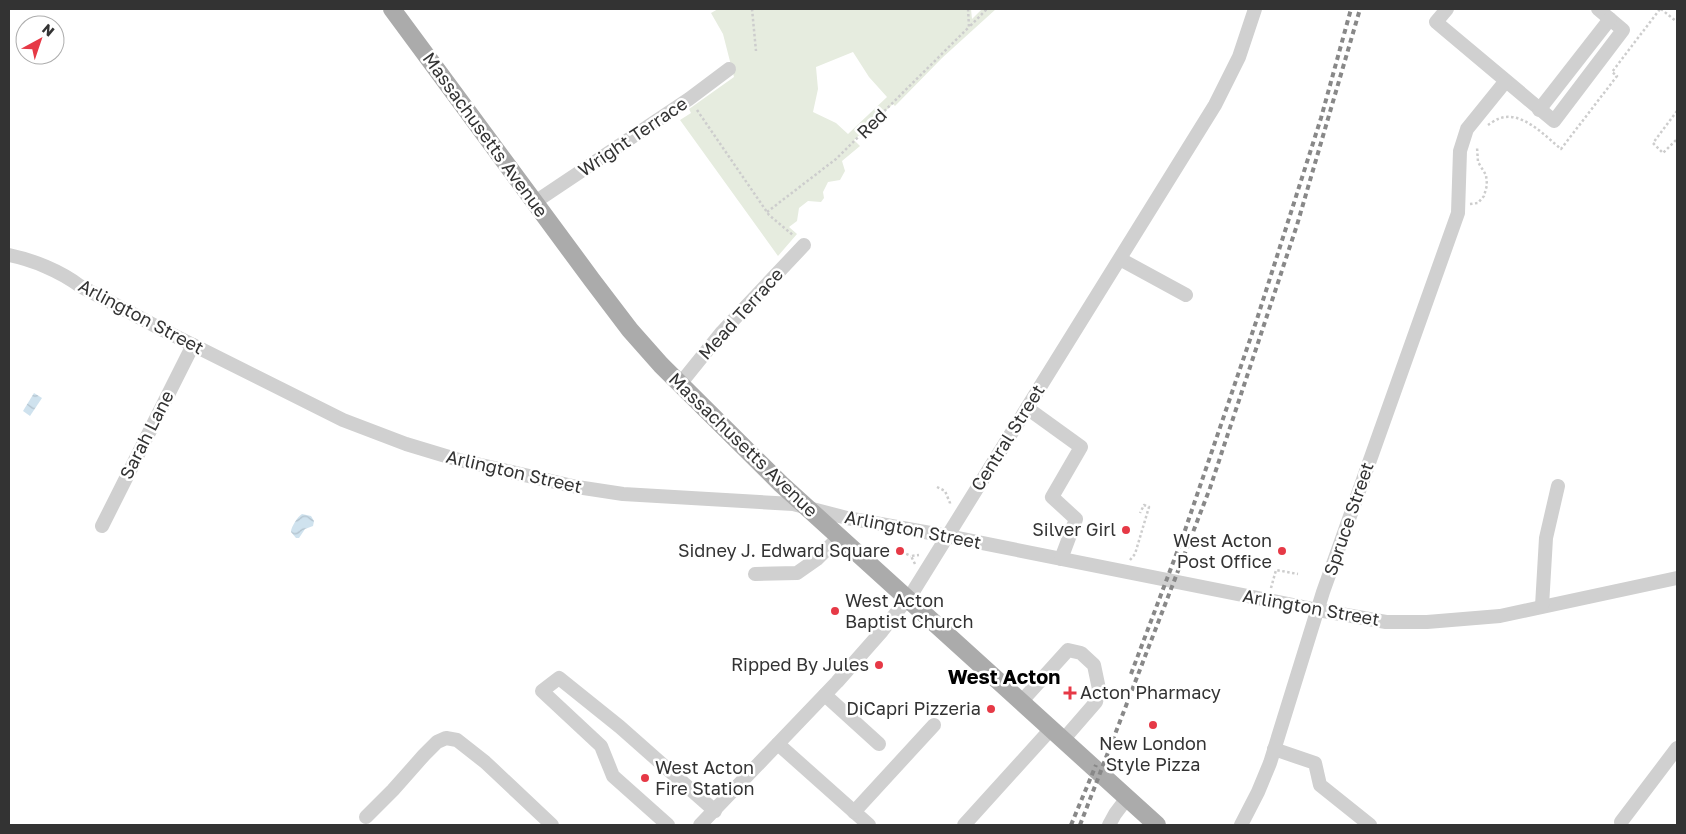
<svg xmlns="http://www.w3.org/2000/svg" width="1686" height="834" viewBox="0 0 1686 834" font-family="'Golos Text',sans-serif">
<style>
.green{fill:#e6ecdf;fill-rule:evenodd}
.water{fill:url(#water-waves)}
.lines{fill:none;stroke-linecap:round;stroke-linejoin:round}
.path{stroke:#cdcdcd;stroke-width:2.5;stroke-dasharray:2.5 2.5;stroke-linecap:butt}
.minor{stroke:#d0d0d0;stroke-width:14}
.major{stroke:#ababab;stroke-width:18}
.rail{stroke:#888;stroke-width:4;stroke-dasharray:5 4;stroke-linecap:butt}
.poi-dot{fill:#e63946;stroke:#fff;stroke-width:2}
.labels{text-anchor:middle;stroke-width:5;stroke-linejoin:round;paint-order:stroke}
.street-label{font-size:18px;fill:#333;stroke:#fff}
.poi-label{font-size:18px;fill:#333;stroke:#fff;text-anchor:end}
.quarter-label{font-size:20px;font-weight:bold;fill:#000;stroke:#fff}
</style>
<defs>
<pattern id="water-waves" width="16" height="10" patternUnits="userSpaceOnUse" patternTransform="scale(1.25)"><rect width="16" height="10" fill="#cfe2ee"/><path d="M0 5q4-4 8 0t8 0" fill="none" stroke="#b2c2cd"/></pattern>
</defs>
<rect width="100%" height="100%" fill="#fff"/>
<path class="green" d="M718 9H971L972 19 982 9H996L942 58 895 106 893 104 854 140 860 146 842 161 845 171 840 180 828 182 823 192 824 198 821 202 808 201 799 208 797 221 789 227 797 234 778 256 680 120 691 113 689 109 734 77 723 34 711 13ZM853 52 869 77 887 97 848 134 836 123 813 112 818 89 816 67Z"/>
<g class="water">
<path d="M34 393 42 398 30 416 23 411Z"/>
<path d="M302 514 311 516 314 521 313 526 305 529 299 538H296L291 532C291 527 298 516 302 514Z"/>
</g>
<g class="lines">
<g class="path">
<path d="M752 9 756 51"/>
<path d="M968 9 969 27 987 9"/>
<path d="M1661 9 1677 22"/>
<path d="M697 110 769 215 794 236"/>
<path d="M1677 111 1653 143 1663 153 1677 139"/>
<path d="M1488 125C1491 123 1495 120 1498 119 1521 109 1545 136 1561 149L1617 76 1612 72 1660 9"/>
<path d="M1470 204 1478 203 1484 196 1487 185 1486 175 1478 162 1477 147"/>
<path d="M767 212 836 159 969 27"/>
<path d="M937 487 945 491 950 503V504"/>
<path d="M902 552V548H897L896 550 897 553 900 554 902 552 911 556"/>
<path d="M1130 560 1135 554 1149 507 1144 505 1140 513"/>
<path d="M915 564 911 556 919 555"/>
<path d="M1271 588 1276 570 1298 574"/>
</g>
<g class="minor">
<path d="M1447 9 1436 22 1554 121 1623 30 1598 9"/>
<path d="M1539 110 1610 19"/>
<path d="M535 202 689 99 729 69"/>
<path d="M9 255C33 260 60 271 80 286L163 330 343 420 406 444 459 460 577 487 623 494 793 504 847 518 947 536 1318 610 1386 622H1427L1500 616 1677 578"/>
<path d="M1120 259 1186 295"/>
<path d="M680 384 722 332 804 245"/>
<path d="M1027 408 1081 447 1052 497 1076 519 1061 559"/>
<path d="M102 526 193 345"/>
<path d="M755 574 797 573 817 559 839 537"/>
<path d="M1542 606 1546 538 1558 486"/>
<path d="M825 695 879 744"/>
<path d="M1021 702 1068 650 1081 653 1094 665 1099 689 1096 702 1063 740"/>
<path d="M778 744 869 825"/>
<path d="M1274 749 1315 763 1320 785 1370 825"/>
<path d="M854 812 934 725"/>
<path d="M366 817 393 790 424 755 437 742 446 738 457 740 485 762 552 825"/>
<path d="M1621 822 1677 748"/>
<path d="M668 825 613 776 601 746 542 691 559 678 620 727 715 811"/>
<path d="M700 825 837 682 882 631 914 590 1215 105 1239 57 1255 9"/>
<path d="M964 825 1051 729"/>
<path d="M1109 825 1115 814 1127 798"/>
<path d="M1241 825 1258 792 1270 763 1323 592 1458 213 1460 151 1467 129 1505 82"/>
</g>
<path class="major" d="M392 9 592 280 630 330 661 365 781 484 1157 825"/>
<g class="rail">
<path d="M1131 674 1182 539 1257 319 1321 118 1351 9"/>
<path d="M1071 825 1096 765"/>
<path d="M1080 825 1210 488 1297 225 1360 9"/>
</g>
</g>
<g class="poi-dot">
<circle cx="1126" cy="530" r="5"/>
<circle cx="900" cy="551" r="5"/>
<circle cx="1282" cy="551" r="5"/>
<circle cx="835" cy="611" r="5"/>
<circle cx="879" cy="665" r="5"/>
<path d="M1067.5 685.5h5v5h5v5h-5v5h-5v-5h-5v-5h5z"/>
<circle cx="991" cy="709" r="5"/>
<circle cx="1153" cy="725" r="5"/>
<circle cx="645" cy="778" r="5"/>
</g>
<g class="labels">
<g class="street-label">
<text transform="translate(872 124) rotate(-45)" y="6">Red</text>
<text transform="translate(485 135) rotate(54)" y="6">Massachusetts Avenue</text>
<text transform="translate(633 137) rotate(-34)" y="6">Wright Terrace</text>
<text transform="translate(741 314) rotate(-48)" y="6">Mead Terrace</text>
<text transform="translate(141 317) rotate(28)" y="6">Arlington Street</text>
<text transform="translate(147 435) rotate(-63)" y="6">Sarah Lane</text>
<text transform="translate(1008 438) rotate(-58)" y="6">Central Street</text>
<text transform="translate(743 445) rotate(44)" y="6">Massachusetts Avenue</text>
<text transform="translate(514 472) rotate(13)" y="6">Arlington Street</text>
<text transform="translate(1349 519) rotate(-71)" y="6">Spruce Street</text>
<text transform="translate(913 530) rotate(11)" y="6">Arlington Street</text>
<text transform="translate(1311 608) rotate(10)" y="6">Arlington Street</text>
</g>
<g class="poi-label">
<text x="1116" y="536">Silver Girl</text>
<text x="1272" y="547">West Acton<tspan x="1272" dy="21">Post Office</tspan></text>
<text x="890" y="557">Sidney J. Edward Square</text>
<text x="845" y="607" text-anchor="start">West Acton<tspan x="845" dy="21">Baptist Church</tspan></text>
<text x="869" y="671">Ripped By Jules</text>
<text x="1080" y="699" text-anchor="start">Acton Pharmacy</text>
<text x="981" y="715">DiCapri Pizzeria</text>
<text x="1153" y="750" text-anchor="middle">New London<tspan x="1153" dy="21">Style Pizza</tspan></text>
<text x="655" y="774" text-anchor="start">West Acton<tspan x="655" dy="21">Fire Station</tspan></text>
</g>
<g class="quarter-label">
<text x="1004" y="684">West Acton</text>
</g>
</g>
<rect width="1686" height="834" fill="none" stroke="#333333" stroke-width="20"/>
<g transform="translate(40 40) rotate(40)"><circle r="24" fill="#ffffff" stroke="#adadad"/>
<path d="M0-4L9 19L0 12L-9 19Z" fill="#e63946"/>
<text y="-8" font-size="14" font-weight="bold" text-anchor="middle" fill="#333333">N</text>
</g>
</svg>
